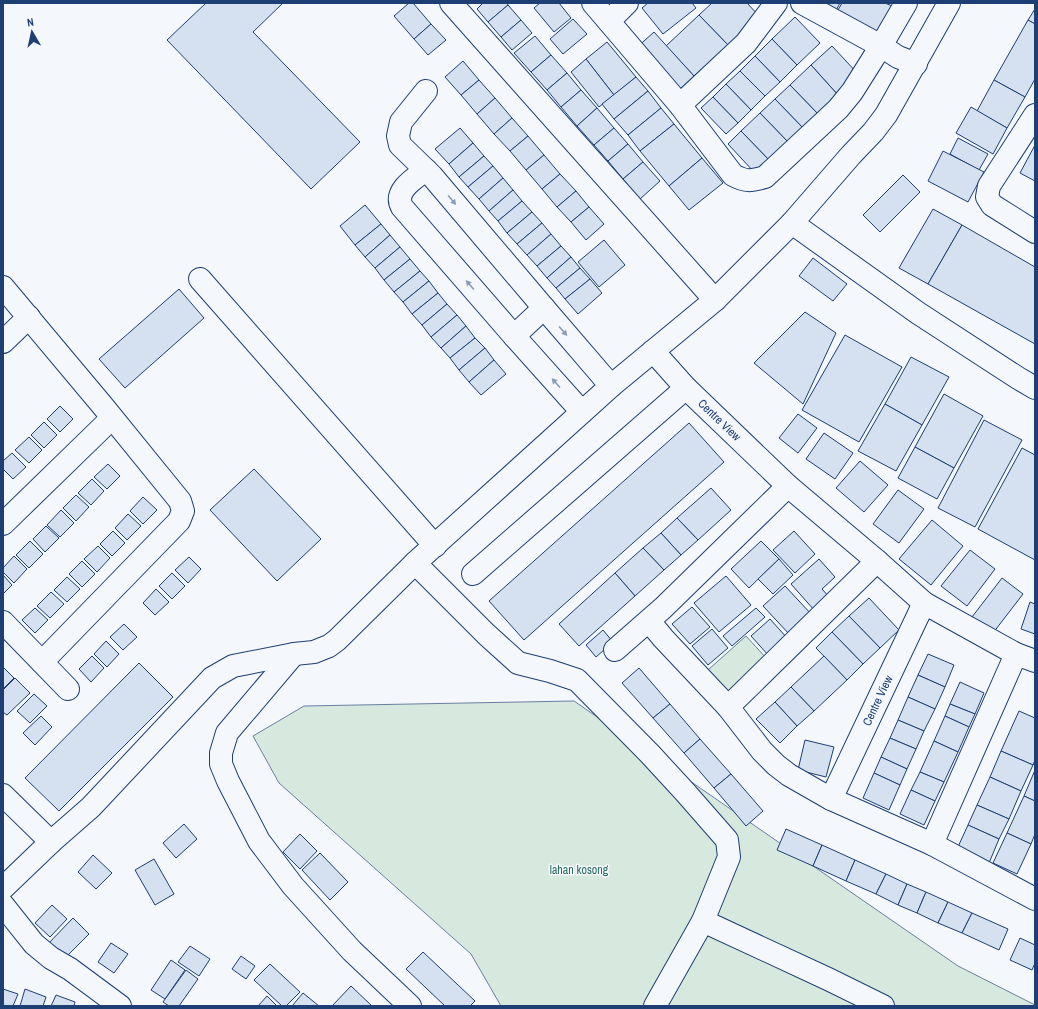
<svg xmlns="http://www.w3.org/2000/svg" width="1038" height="1009" viewBox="0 0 1038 1009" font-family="'Archivo Narrow',sans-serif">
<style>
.green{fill:#d7e8df;stroke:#687fa3}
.building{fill:#d5e0f0;stroke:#1d3f73}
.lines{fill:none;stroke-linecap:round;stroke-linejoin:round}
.minor-casing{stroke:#1d3f73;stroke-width:24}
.minor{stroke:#f4f7fb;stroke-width:22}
.oneway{fill:#889bb7}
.labels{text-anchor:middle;stroke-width:3;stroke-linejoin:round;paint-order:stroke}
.street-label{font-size:12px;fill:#1d3f73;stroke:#f4f7fb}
.park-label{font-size:12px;fill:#2c6c60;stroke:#f4f7fb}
</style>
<rect width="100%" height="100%" fill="#f4f7fb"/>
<g class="green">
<path d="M746 636 767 659 729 693 708 670Z"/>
<path d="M574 701 958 966 1035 1005V1006H501L471 954 279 783 253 736 304 706Z"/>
</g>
<g class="building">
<path d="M206 3H283L253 32 360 142 311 189 167 40Z"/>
<path d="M409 3H413L431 24 414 39 394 16Z"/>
<path d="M483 3H507L508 5 488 22 477 9Z"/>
<path d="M540 3H559L571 18 554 32 534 8Z"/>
<path d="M648 3H692L696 8 663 34 642 8Z"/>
<path d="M712 3H747L759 16 728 45 699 15Z"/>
<path d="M805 3H840L832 18Z"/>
<path d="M842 3H885L892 6 873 39 834 17Z"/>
<path d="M508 5 521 20 501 37 488 22Z"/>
<path d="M1035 9V24L1028 20Z"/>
<path d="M699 15 728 45 694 76 666 46Z"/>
<path d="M795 17 820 43 797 65 772 39Z"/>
<path d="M573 19 587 34 563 54 550 39Z"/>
<path d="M521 20 532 33 512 50 501 37Z"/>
<path d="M1028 20 1035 24V79L1025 97 994 80Z"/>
<path d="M431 24 446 40 428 55 414 39Z"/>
<path d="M654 32 694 76 675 94 634 50Z"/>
<path d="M535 36 551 55 531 72 514 53Z"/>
<path d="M772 39 797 65 780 82 755 56Z"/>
<path d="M607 42 636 77 614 95 586 59Z"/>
<path d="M832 46 859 75 838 95 811 65Z"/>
<path d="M551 55 567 73 547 90 531 72Z"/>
<path d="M755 56 780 82 765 96 740 71Z"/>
<path d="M586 59 614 95 599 107 571 72Z"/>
<path d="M463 61 479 80 461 95 445 77Z"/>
<path d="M811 65 838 95 818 114 790 85Z"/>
<path d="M740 71 765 96 751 110 726 84Z"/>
<path d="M567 73 581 90 561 107 547 90Z"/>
<path d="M636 77 648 91 614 119 602 104Z"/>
<path d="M479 80 495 98 477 114 461 95Z"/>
<path d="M994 80 1025 97 1007 128 977 111Z"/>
<path d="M726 84 751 110 738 123 713 97Z"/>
<path d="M790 85 818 114 803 128 775 99Z"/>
<path d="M581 90 597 108 577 126 561 107Z"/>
<path d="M648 91 661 108 628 135 614 119Z"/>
<path d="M713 97 738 123 726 134 701 108Z"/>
<path d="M495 98 512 118 494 134 477 114Z"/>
<path d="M775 99 803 128 788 142 760 113Z"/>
<path d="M971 107 1007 128 993 154 956 133Z"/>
<path d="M597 108 614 128 594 145 577 126Z"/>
<path d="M661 108 674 124 640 151 628 135Z"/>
<path d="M760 113 788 142 769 160 741 131Z"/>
<path d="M512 118 528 136 510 151 494 134Z"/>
<path d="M674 124 702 158 669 186 640 151Z"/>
<path d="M460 128 473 143 449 164 435 149Z"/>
<path d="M614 128 628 144 608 161 594 145Z"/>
<path d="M741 131 769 160 755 173 728 144Z"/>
<path d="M528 136 544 155 526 170 510 151Z"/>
<path d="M958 138 988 154 979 170 950 154Z"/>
<path d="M473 143 484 156 459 177 449 164Z"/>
<path d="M628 144 643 162 623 179 608 161Z"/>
<path d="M1035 145V181L1020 173Z"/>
<path d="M943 151 984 172 968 202 928 181Z"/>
<path d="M544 155 560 174 542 189 526 170Z"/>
<path d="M484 156 493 166 468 187 459 177Z"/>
<path d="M702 158 723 183 689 210 669 186Z"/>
<path d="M643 162 660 181 640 199 623 179Z"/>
<path d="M493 166 503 178 479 199 468 187Z"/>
<path d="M560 174 576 191 557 207 542 189Z"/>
<path d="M903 175 920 192 880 232 863 215Z"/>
<path d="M503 178 513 190 489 211 479 199Z"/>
<path d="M513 190 522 201 498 221 489 211Z"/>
<path d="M576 191 589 207 571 222 557 207Z"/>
<path d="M522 201 532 212 507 233 498 221Z"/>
<path d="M365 205 381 224 355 245 340 226Z"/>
<path d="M589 207 604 224 586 240 571 222Z"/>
<path d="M933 209 962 225 928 284 899 268Z"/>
<path d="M532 212 542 223 517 244 507 233Z"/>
<path d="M542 223 551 234 527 255 517 244Z"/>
<path d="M381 224 390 235 365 257 355 245Z"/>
<path d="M962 225 1035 267V344L928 284Z"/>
<path d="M551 234 561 246 537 266 527 255Z"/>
<path d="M390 235 400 247 375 268 365 257Z"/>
<path d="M604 240 625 265 599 287 578 262Z"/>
<path d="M561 246 571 257 547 278 537 266Z"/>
<path d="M400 247 410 259 384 280 375 268Z"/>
<path d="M571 257 580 268 556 288 547 278Z"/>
<path d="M813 258 847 284 833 301 799 276Z"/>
<path d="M410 259 420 271 394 292 384 280Z"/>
<path d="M580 268 590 279 565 299 556 288Z"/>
<path d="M420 271 429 281 403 302 394 292Z"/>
<path d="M590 279 602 293 578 314 565 299Z"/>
<path d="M429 281 438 293 412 314 403 302Z"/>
<path d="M179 289 204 318 125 388 99 359Z"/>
<path d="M438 293 447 304 422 325 412 314Z"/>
<path d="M447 304 457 315 431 337 422 325Z"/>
<path d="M805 312 836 333 803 404 754 363Z"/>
<path d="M457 315 466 326 441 348 431 337Z"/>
<path d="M466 326 475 338 450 358 441 348Z"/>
<path d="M845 335 902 367 859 442 802 410Z"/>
<path d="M475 338 485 348 459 370 450 358Z"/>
<path d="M485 348 494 360 469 382 459 370Z"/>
<path d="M911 357 949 377 922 425 885 404Z"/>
<path d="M494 360 506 374 481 395 469 382Z"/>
<path d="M944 394 983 416 954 468 915 447Z"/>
<path d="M885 404 922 425 896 471 858 451Z"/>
<path d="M60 406 73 419 60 432 47 419Z"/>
<path d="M798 414 817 428 798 453 779 438Z"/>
<path d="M984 420 1022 440 975 527 938 508Z"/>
<path d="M44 422 57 435 44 448 31 435Z"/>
<path d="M689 423 724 462 524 640 489 601Z"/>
<path d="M824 433 853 453 835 479 806 459Z"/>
<path d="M29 437 42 450 29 463 15 450Z"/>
<path d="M915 447 954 468 937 499 898 478Z"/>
<path d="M1022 448 1035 455V560L978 529Z"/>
<path d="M12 453 26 467 13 479 3 469V461Z"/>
<path d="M860 461 888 485 864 512 836 488Z"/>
<path d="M108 464 120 476 107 489 94 477Z"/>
<path d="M254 469 321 539 277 581 210 510Z"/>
<path d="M92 479 104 491 91 505 78 493Z"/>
<path d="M711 488 731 510 698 540 677 518Z"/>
<path d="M898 490 924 509 899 543 873 524Z"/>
<path d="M76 495 89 507 76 521 63 508Z"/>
<path d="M143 497 157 510 143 524 130 511Z"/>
<path d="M61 510 74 523 60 537 47 525Z"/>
<path d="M128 514 141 526 127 540 115 528Z"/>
<path d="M677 518 698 540 681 555 661 533Z"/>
<path d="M932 520 963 546 931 585 899 559Z"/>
<path d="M46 526 59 538 45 552 33 539Z"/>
<path d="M113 531 125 543 112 556 100 544Z"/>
<path d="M794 531 815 554 795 573 773 550Z"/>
<path d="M661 533 681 555 664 570 643 548Z"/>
<path d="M30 541 43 554 29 568 16 555Z"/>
<path d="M761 541 779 559 749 588 731 569Z"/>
<path d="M98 546 110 558 97 572 84 559Z"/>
<path d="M643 548 664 570 635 596 615 573Z"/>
<path d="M970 550 995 569 967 606 941 586Z"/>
<path d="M14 556 27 569 14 583 3 572V568Z"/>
<path d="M189 557 201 569 188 583 175 570Z"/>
<path d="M779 559 793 575 773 594 758 579Z"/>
<path d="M819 559 835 577 822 589 830 598 815 611 791 584Z"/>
<path d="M82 561 95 574 82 587 69 574Z"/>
<path d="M172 573 185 586 172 599 159 586Z"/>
<path d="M615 573 635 596 579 646 559 624Z"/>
<path d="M3 575 12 585 3 594Z"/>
<path d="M726 576 751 605 719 632 694 603Z"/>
<path d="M67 577 80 589 67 602 54 590Z"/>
<path d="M1002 578 1023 594 993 633 972 617Z"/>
<path d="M785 586 812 615 790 635 763 606Z"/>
<path d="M156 589 169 602 155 615 143 603Z"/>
<path d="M51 592 64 604 50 618 37 606Z"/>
<path d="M869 598 899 630 880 648 849 616Z"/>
<path d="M1030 602 1035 604V634L1021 629Z"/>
<path d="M692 607 710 627 690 644 672 624Z"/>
<path d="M35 608 48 620 35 633 22 620Z"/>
<path d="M756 608 765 617 732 646 723 636Z"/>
<path d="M849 616 880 648 863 664 832 632Z"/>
<path d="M770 619 788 639 769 656 751 636Z"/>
<path d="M124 624 137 637 123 650 110 637Z"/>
<path d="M712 629 728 648 708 665 692 646Z"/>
<path d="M603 630 613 642 596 657 586 645Z"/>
<path d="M832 632 863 664 847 680 816 648Z"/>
<path d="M106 641 119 654 107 667 94 654Z"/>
<path d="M928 654 954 665 945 687 918 675Z"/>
<path d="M92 656 104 668 91 682 79 669Z"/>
<path d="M824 656 847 680 814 711 791 687Z"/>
<path d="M139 663 173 697 59 811 25 778Z"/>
<path d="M3 667 14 678 3 689Z"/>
<path d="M639 668 670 704 653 718 622 683Z"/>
<path d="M918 675 945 687 935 709 908 697Z"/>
<path d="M15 678 30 693 7 715 3 712V690Z"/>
<path d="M960 682 984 693 975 714 950 704Z"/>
<path d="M791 687 814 711 797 726 775 702Z"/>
<path d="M34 694 47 706 30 723 17 711Z"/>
<path d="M908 697 935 709 924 731 898 720Z"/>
<path d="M775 702 797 726 780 743 756 719Z"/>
<path d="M670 704 700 739 684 753 653 718Z"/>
<path d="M950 704 975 714 969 727 945 716Z"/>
<path d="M1019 711 1035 718V760L1033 765 1001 751Z"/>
<path d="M41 716 52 727 35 745 23 733Z"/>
<path d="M945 716 969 727 958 752 934 741Z"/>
<path d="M898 720 924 731 916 749 890 738Z"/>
<path d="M890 738 916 749 907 769 881 757Z"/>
<path d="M700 739 731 774 714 788 684 753Z"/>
<path d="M805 740 834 747 826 777 798 770Z"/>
<path d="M934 741 958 752 944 782 920 772Z"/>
<path d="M1001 751 1033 765 1021 791 990 777Z"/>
<path d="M881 757 907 769 900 785 874 773Z"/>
<path d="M1035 770V801L1024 796Z"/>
<path d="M920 772 944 782 935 801 911 790Z"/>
<path d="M874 773 900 785 889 810 863 798Z"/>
<path d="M731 774 763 811 746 826 714 788Z"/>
<path d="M990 777 1021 791 1009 819 977 805Z"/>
<path d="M911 790 935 801 924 825 900 814Z"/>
<path d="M1024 796 1035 801V834L1031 844 1007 833Z"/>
<path d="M977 805 1009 819 999 839 968 825Z"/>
<path d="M184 824 197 839 176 858 163 843Z"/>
<path d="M968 825 999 839 989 863 957 849Z"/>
<path d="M786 829 822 845 813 866 777 850Z"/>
<path d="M1007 833 1031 844 1017 874 993 863Z"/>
<path d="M300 834 317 851 300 869 283 852Z"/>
<path d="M822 845 855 860 846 881 813 866Z"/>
<path d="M320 853 348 882 330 900 302 870Z"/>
<path d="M93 855 112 873 96 889 78 872Z"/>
<path d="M154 859 174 894 155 905 135 870Z"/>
<path d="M855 860 886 874 876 894 846 881Z"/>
<path d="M886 874 907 884 898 905 876 894Z"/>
<path d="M907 884 926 892 917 913 898 905Z"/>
<path d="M926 892 948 902 938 923 917 913Z"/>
<path d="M948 902 972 913 962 933 938 923Z"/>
<path d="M52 905 67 919 50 937 35 923Z"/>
<path d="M972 913 1008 929 999 950 962 933Z"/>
<path d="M73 918 89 934 62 961 46 946Z"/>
<path d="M1020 938 1035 945V963L1032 970 1010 960Z"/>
<path d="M111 943 128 954 114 973 98 962Z"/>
<path d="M190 946 210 959 199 976 178 962Z"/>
<path d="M423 952 475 1001 470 1006H445L406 969Z"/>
<path d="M241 956 255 966 246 979 232 969Z"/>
<path d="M171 960 185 970 165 999 151 990Z"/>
<path d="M270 964 300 992 286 1006H282L254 980Z"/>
<path d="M186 970 198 979 179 1006H169L163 1002Z"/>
<path d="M351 986 372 1006H332Z"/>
<path d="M3 989 18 994 13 1006H3Z"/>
<path d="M25 989 46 997 43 1006H20Z"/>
<path d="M303 993 319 1006H292Z"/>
<path d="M56 995 75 1002 74 1006H51Z"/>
<path d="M267 996 277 1006H258Z"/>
</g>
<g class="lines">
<defs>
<g id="minor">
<path d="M451 3 715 300"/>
<path d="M593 3 680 105 733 175C746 182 751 181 765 177L838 109 852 92 881 46 906 3"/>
<path d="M802 3 881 46 898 57 916 64"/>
<path d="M609 21 627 3"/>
<path d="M426 91 401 122 398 136 400 145 432 176 544 308 611 386"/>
<path d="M680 105 746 43 776 3"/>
<path d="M1035 115 989 186 987 197 992 205 1035 232"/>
<path d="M426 170C415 178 393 191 402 207L514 336 582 412"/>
<path d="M792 223 918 313 1018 378 1035 388"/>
<path d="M200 279 435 546"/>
<path d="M3 287 102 405 180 501 183 511 179 521 42 662"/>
<path d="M514 336 544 308"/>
<path d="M3 342 29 317"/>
<path id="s1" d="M653 351 686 388 788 486 877 561 924 603 1016 654 1035 661"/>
<path d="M3 524 112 418"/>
<path d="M415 563 486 634 518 663 550 671 577 680 650 754 685 792 727 840 729 857 703 921 655 1006"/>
<path d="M473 574 686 388"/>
<path d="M649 621 663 638 728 707 762 751 776 765 789 775 831 799 932 844 1035 899"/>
<path d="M3 622 68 689"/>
<path d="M615 650 663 608 788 486"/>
<path d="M294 654 227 733 221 753V764L228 781 259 841 293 886 352 951 410 1006"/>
<path d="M728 707 877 561"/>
<path d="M3 795 51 842"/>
<path id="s2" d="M831 799 924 603"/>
<path d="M932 844 1016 654"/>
<path d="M3 888 51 842 91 807 212 678 233 666 294 654 314 652 329 646 337 640 415 563 611 386 715 300 792 223 851 155 873 132 886 115 949 3"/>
<path d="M3 905 34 944 51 958 70 969 120 1006"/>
<path d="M703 921 828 979 883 1006"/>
</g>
</defs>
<use href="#minor" class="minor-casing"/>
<use href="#minor" class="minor"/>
</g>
<defs><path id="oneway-solid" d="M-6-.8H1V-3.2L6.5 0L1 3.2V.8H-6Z"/></defs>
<g class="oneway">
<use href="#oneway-solid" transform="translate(452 200) rotate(50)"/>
<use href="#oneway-solid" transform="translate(470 285) rotate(-131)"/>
<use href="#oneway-solid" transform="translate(563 331) rotate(49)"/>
<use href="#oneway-solid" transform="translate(556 383) rotate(-132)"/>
</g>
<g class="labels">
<g class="street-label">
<text dy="4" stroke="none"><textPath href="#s1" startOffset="96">Centre View</textPath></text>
<text dy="4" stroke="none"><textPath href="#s2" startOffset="109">Centre View</textPath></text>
</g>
<g class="park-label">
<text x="579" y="874">lahan kosong</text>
</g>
</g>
<rect width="1038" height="1009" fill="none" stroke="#1d3f73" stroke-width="8"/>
<g transform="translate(32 32) rotate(351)" stroke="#f4f7fb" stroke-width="3" paint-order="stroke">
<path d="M0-3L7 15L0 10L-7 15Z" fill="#1d3f73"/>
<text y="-6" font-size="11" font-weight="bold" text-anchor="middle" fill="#1d3f73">N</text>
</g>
</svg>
